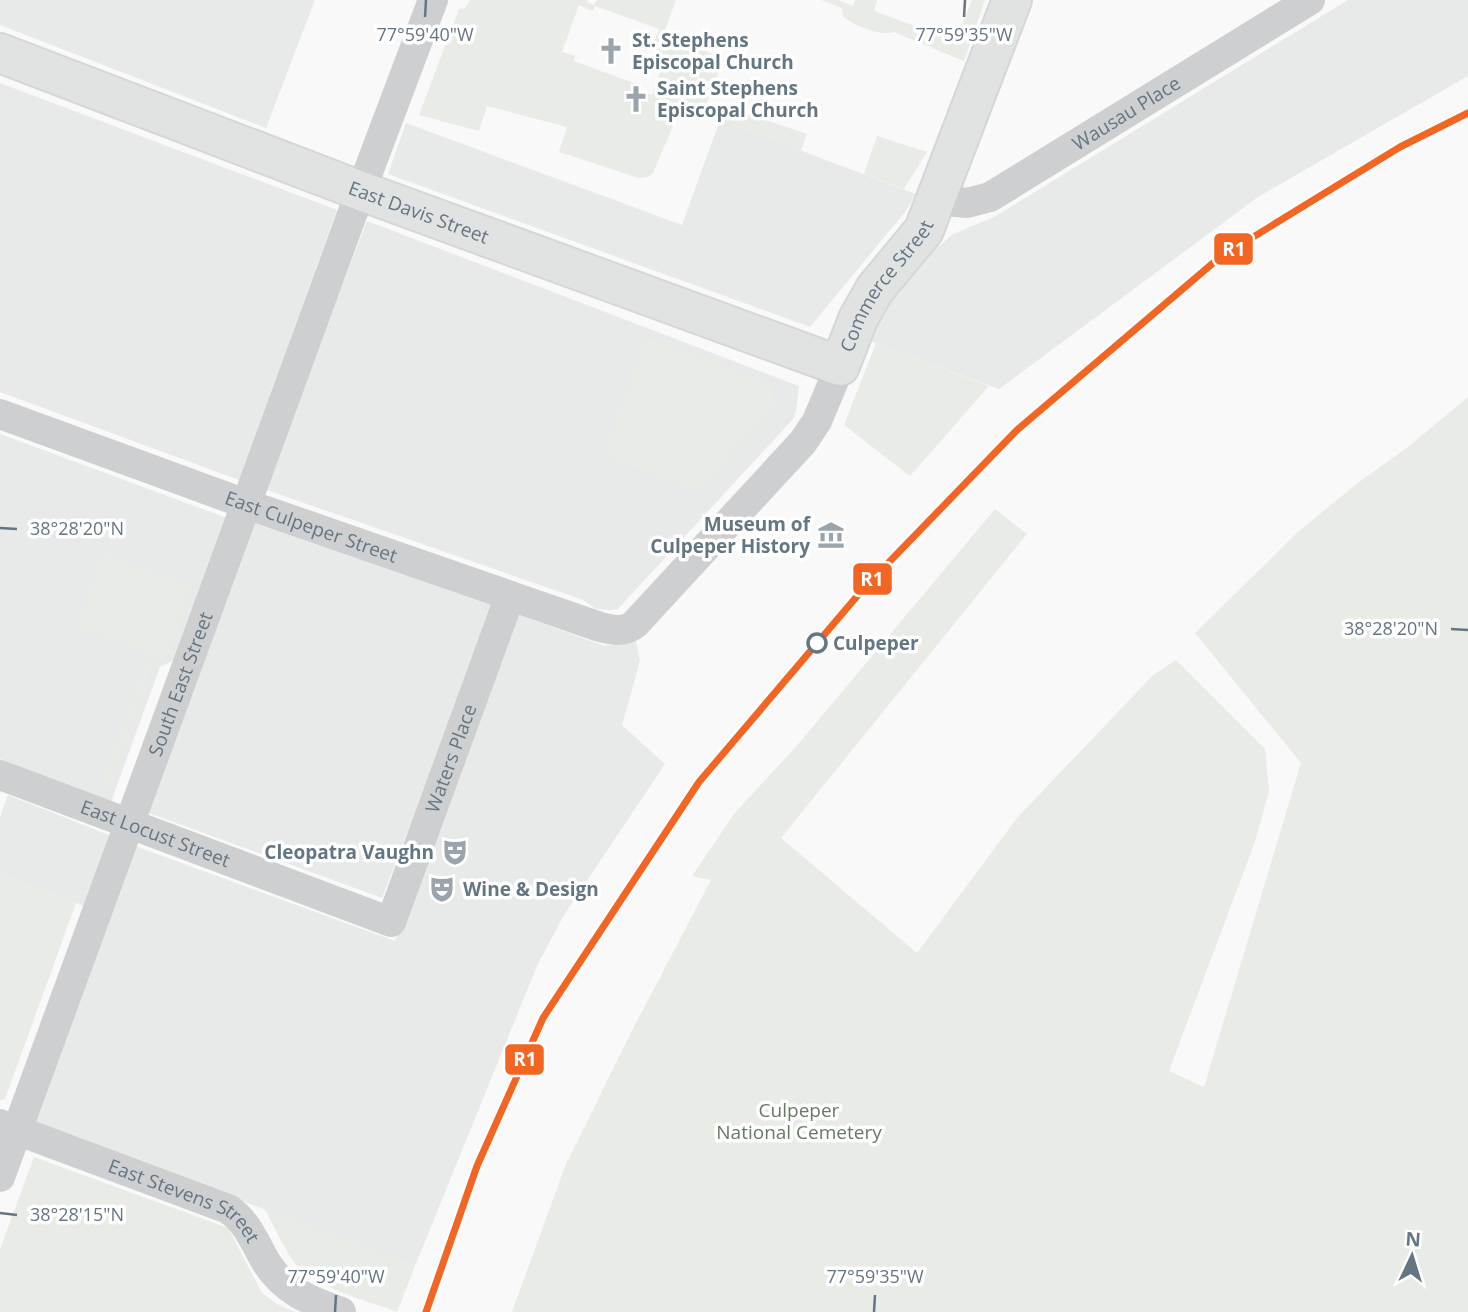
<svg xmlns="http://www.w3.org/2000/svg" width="1468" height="1312" viewBox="0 0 1468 1312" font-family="'Open Sans',sans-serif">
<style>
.built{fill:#e8e9e9}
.green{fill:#e8ebe6;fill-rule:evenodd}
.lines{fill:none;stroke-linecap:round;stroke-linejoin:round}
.secondary-casing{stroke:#d5d6d7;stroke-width:42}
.street{stroke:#cecfd0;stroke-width:30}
.secondary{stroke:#e1e2e2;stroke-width:38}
.rail-1-casing{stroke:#fff;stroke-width:12}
.rail-1{stroke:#f26522;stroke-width:7}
.ticks{fill:none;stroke:#657683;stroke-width:2.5}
.stop-dot{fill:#fff;stroke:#657683;stroke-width:3.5}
.labels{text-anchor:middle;stroke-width:7;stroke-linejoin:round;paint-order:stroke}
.poi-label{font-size:19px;font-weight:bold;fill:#657683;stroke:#fff;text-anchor:start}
.street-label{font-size:19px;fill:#657683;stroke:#fff}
.stop-label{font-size:19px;font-weight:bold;fill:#657683;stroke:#fff;text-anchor:start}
.park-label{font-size:19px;fill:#687a64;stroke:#fff}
.ticks-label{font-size:18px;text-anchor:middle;fill:#657683;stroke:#fff;stroke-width:7;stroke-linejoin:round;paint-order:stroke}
.line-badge{stroke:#fff;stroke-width:2.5}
.badge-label{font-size:19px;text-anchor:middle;font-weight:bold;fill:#fff}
</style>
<rect width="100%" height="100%" fill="#f9f9f9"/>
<g class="built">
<path d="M0 0H315L266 128 0 25Z"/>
<path d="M1348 0H1468V76L1258 197 999 389 867 340 904 276 953 234 994 217Z"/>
<path d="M0 83 337 210 239 480 0 392Z"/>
<path d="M720 120 916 194 905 212 810 327 388 174 406 123 682 225Z"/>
<path d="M367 221 799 386 796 411 793 419 618 609 611 610 596 609 583 600 264 489Z"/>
<path d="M0 434 227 518 174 660 160 667 111 802 0 759Z"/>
<path d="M254 523 494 606 382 898 146 812Z"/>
<path d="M519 615 605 646 636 641 640 661 622 725 665 764 564 915 537 966 415 1266 35 1123 135 846 395 941Z"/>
<path d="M8 795 109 835 84 906 0 874V817Z"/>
</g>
<g class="green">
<path d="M470 0H588L587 2 594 5 597 0H676L663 36 724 58 703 113 683 112 678 114 653 173 648 177 639 178 559 152 567 127 487 106 479 131 419 115 459 9 465 8ZM579 5 593 11 595 6 659 29 652 47 659 51 653 67 661 70 652 95 633 89 634 83 574 61 575 56 562 52Z"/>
<path d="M821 0H838L853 6 855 0H877L874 11 961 43 963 35 959 33 972 0H985L964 61 894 32C882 37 852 25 843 16L842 8Z"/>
<path d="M725 106 807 134 801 151 720 120Z"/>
<path d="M877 136 927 152 904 189 864 174Z"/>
<path d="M647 337 771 384 775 405 697 491 603 456Z"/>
<path d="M876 343 989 386 910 476 844 425Z"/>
<path d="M1468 397V1312H512L566 1164 635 1025 711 880 692 876 734 814 800 742 995 509 1027 534 781 838 917 953 1017 818 1153 675 1176 660 1265 749 1269 791 1255 842 1169 1071 1204 1087 1301 763 1195 633 1299 531 1359 482 1408 447Z"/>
<path d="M103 553 192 587 169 652 155 659 108 788 100 786 150 654 77 626Z"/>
<path d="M0 874 76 903 5 1099 0 1100Z"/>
<path d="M34 1157 228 1228 262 1293 277 1304 296 1312H0V1249Z"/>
<path d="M264 1208 415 1266 397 1312C367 1300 313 1288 294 1262 282 1245 274 1226 264 1208Z"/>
</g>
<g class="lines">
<defs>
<g id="secondary">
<path id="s6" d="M0 53 361 191 840 366 858 319 875 289 924 230 1012 0"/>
</g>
</defs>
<use href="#secondary" class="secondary-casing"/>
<g class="street">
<path id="s1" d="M936 200 967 203 990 197 1310 0"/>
<path id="s2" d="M0 414 246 504 600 627C613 630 624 633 635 624L803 442 817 421 840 366"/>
<path id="s3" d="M0 775 391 922 510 596"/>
<path id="s4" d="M0 1124 228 1209C247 1221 255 1243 266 1262 284 1291 310 1301 341 1312"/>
<path id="s5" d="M0 1177 350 220 433 0"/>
</g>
<use href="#secondary" class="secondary"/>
<defs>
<path id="rail-1" d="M426 1312 477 1166 543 1018 699 782 864 588 1017 430 1219 258 1400 147 1468 113"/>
</defs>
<use href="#rail-1" class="rail-1-casing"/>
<use href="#rail-1" class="rail-1"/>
</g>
<path class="ticks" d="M425 17 426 0M964 17 965 0M0 528 17 529M1451 629 1468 630M0 1213 17 1215M335 1312 336 1295M874 1312 875 1295"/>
<defs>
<symbol id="church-bare" viewBox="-9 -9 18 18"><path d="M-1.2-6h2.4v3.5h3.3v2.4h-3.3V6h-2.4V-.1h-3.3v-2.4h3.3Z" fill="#99a4ac" stroke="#fff" stroke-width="2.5" paint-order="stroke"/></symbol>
<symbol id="museum-bare" viewBox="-9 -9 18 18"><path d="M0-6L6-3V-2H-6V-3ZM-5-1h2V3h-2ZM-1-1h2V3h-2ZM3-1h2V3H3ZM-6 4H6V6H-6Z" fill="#99a4ac" stroke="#fff" stroke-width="2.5" paint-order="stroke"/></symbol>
<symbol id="theatre-bare" viewBox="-9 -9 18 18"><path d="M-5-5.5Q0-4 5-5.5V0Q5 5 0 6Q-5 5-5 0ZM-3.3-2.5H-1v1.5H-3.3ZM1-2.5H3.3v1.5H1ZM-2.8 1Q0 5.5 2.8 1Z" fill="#99a4ac" stroke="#fff" stroke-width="2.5" paint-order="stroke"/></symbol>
</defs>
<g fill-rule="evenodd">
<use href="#church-bare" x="592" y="32" width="38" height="38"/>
<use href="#church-bare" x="617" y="80" width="38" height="38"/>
<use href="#museum-bare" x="812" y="516" width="38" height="38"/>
<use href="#theatre-bare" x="436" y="833" width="38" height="38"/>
<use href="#theatre-bare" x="423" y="870" width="38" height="38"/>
</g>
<circle class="stop-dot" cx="817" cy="643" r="9"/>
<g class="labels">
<g class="poi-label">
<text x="632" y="47">St. Stephens<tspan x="632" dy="22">Episcopal Church</tspan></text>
<text x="657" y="95">Saint Stephens<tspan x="657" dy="22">Episcopal Church</tspan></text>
<text x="810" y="531" text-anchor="end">Museum of<tspan x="810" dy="22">Culpeper History</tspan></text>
<text x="434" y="859" text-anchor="end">Cleopatra Vaughn</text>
<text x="463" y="896">Wine &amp; Design</text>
</g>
<g class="street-label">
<text dy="7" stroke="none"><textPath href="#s1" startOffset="215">Wausau Place</textPath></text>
<text dy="7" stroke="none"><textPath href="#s6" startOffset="448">East Davis Street</textPath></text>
<text dy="7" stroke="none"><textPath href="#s6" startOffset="990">Commerce Street</textPath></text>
<text dy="7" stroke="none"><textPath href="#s2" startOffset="331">East Culpeper Street</textPath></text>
<text dy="7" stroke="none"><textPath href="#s5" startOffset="525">South East Street</textPath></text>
<text dy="7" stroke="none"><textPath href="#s3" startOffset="592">Waters Place</textPath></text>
<text dy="7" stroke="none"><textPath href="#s3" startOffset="166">East Locust Street</textPath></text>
<text dy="7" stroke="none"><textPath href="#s4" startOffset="201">East Stevens Street</textPath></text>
</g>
<g class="stop-label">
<text x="833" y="650">Culpeper</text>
</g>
<g class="park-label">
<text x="799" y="1117">Culpeper<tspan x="799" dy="22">National Cemetery</tspan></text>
</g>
</g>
<g class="ticks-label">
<text x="425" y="41">77°59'40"W</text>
<text x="964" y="41">77°59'35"W</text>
<text x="77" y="535">38°28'20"N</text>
<text x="1391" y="635">38°28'20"N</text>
<text x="77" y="1221">38°28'15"N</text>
<text x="336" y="1283">77°59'40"W</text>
<text x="875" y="1283">77°59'35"W</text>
</g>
<g class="line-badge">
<rect x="1213" y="232" width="41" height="34" rx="7" fill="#f26522"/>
<rect x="852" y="562" width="41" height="34" rx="7" fill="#f26522"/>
<rect x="504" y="1043" width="41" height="33" rx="7" fill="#f26522"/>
</g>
<g class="badge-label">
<text x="1234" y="256">R1</text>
<text x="872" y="586">R1</text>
<text x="525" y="1066">R1</text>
</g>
<g transform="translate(1412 1256) rotate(4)" stroke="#ffffff" stroke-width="5" paint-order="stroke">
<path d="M0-5L12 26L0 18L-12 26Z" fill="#657683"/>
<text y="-10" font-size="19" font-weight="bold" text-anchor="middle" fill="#657683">N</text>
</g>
</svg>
